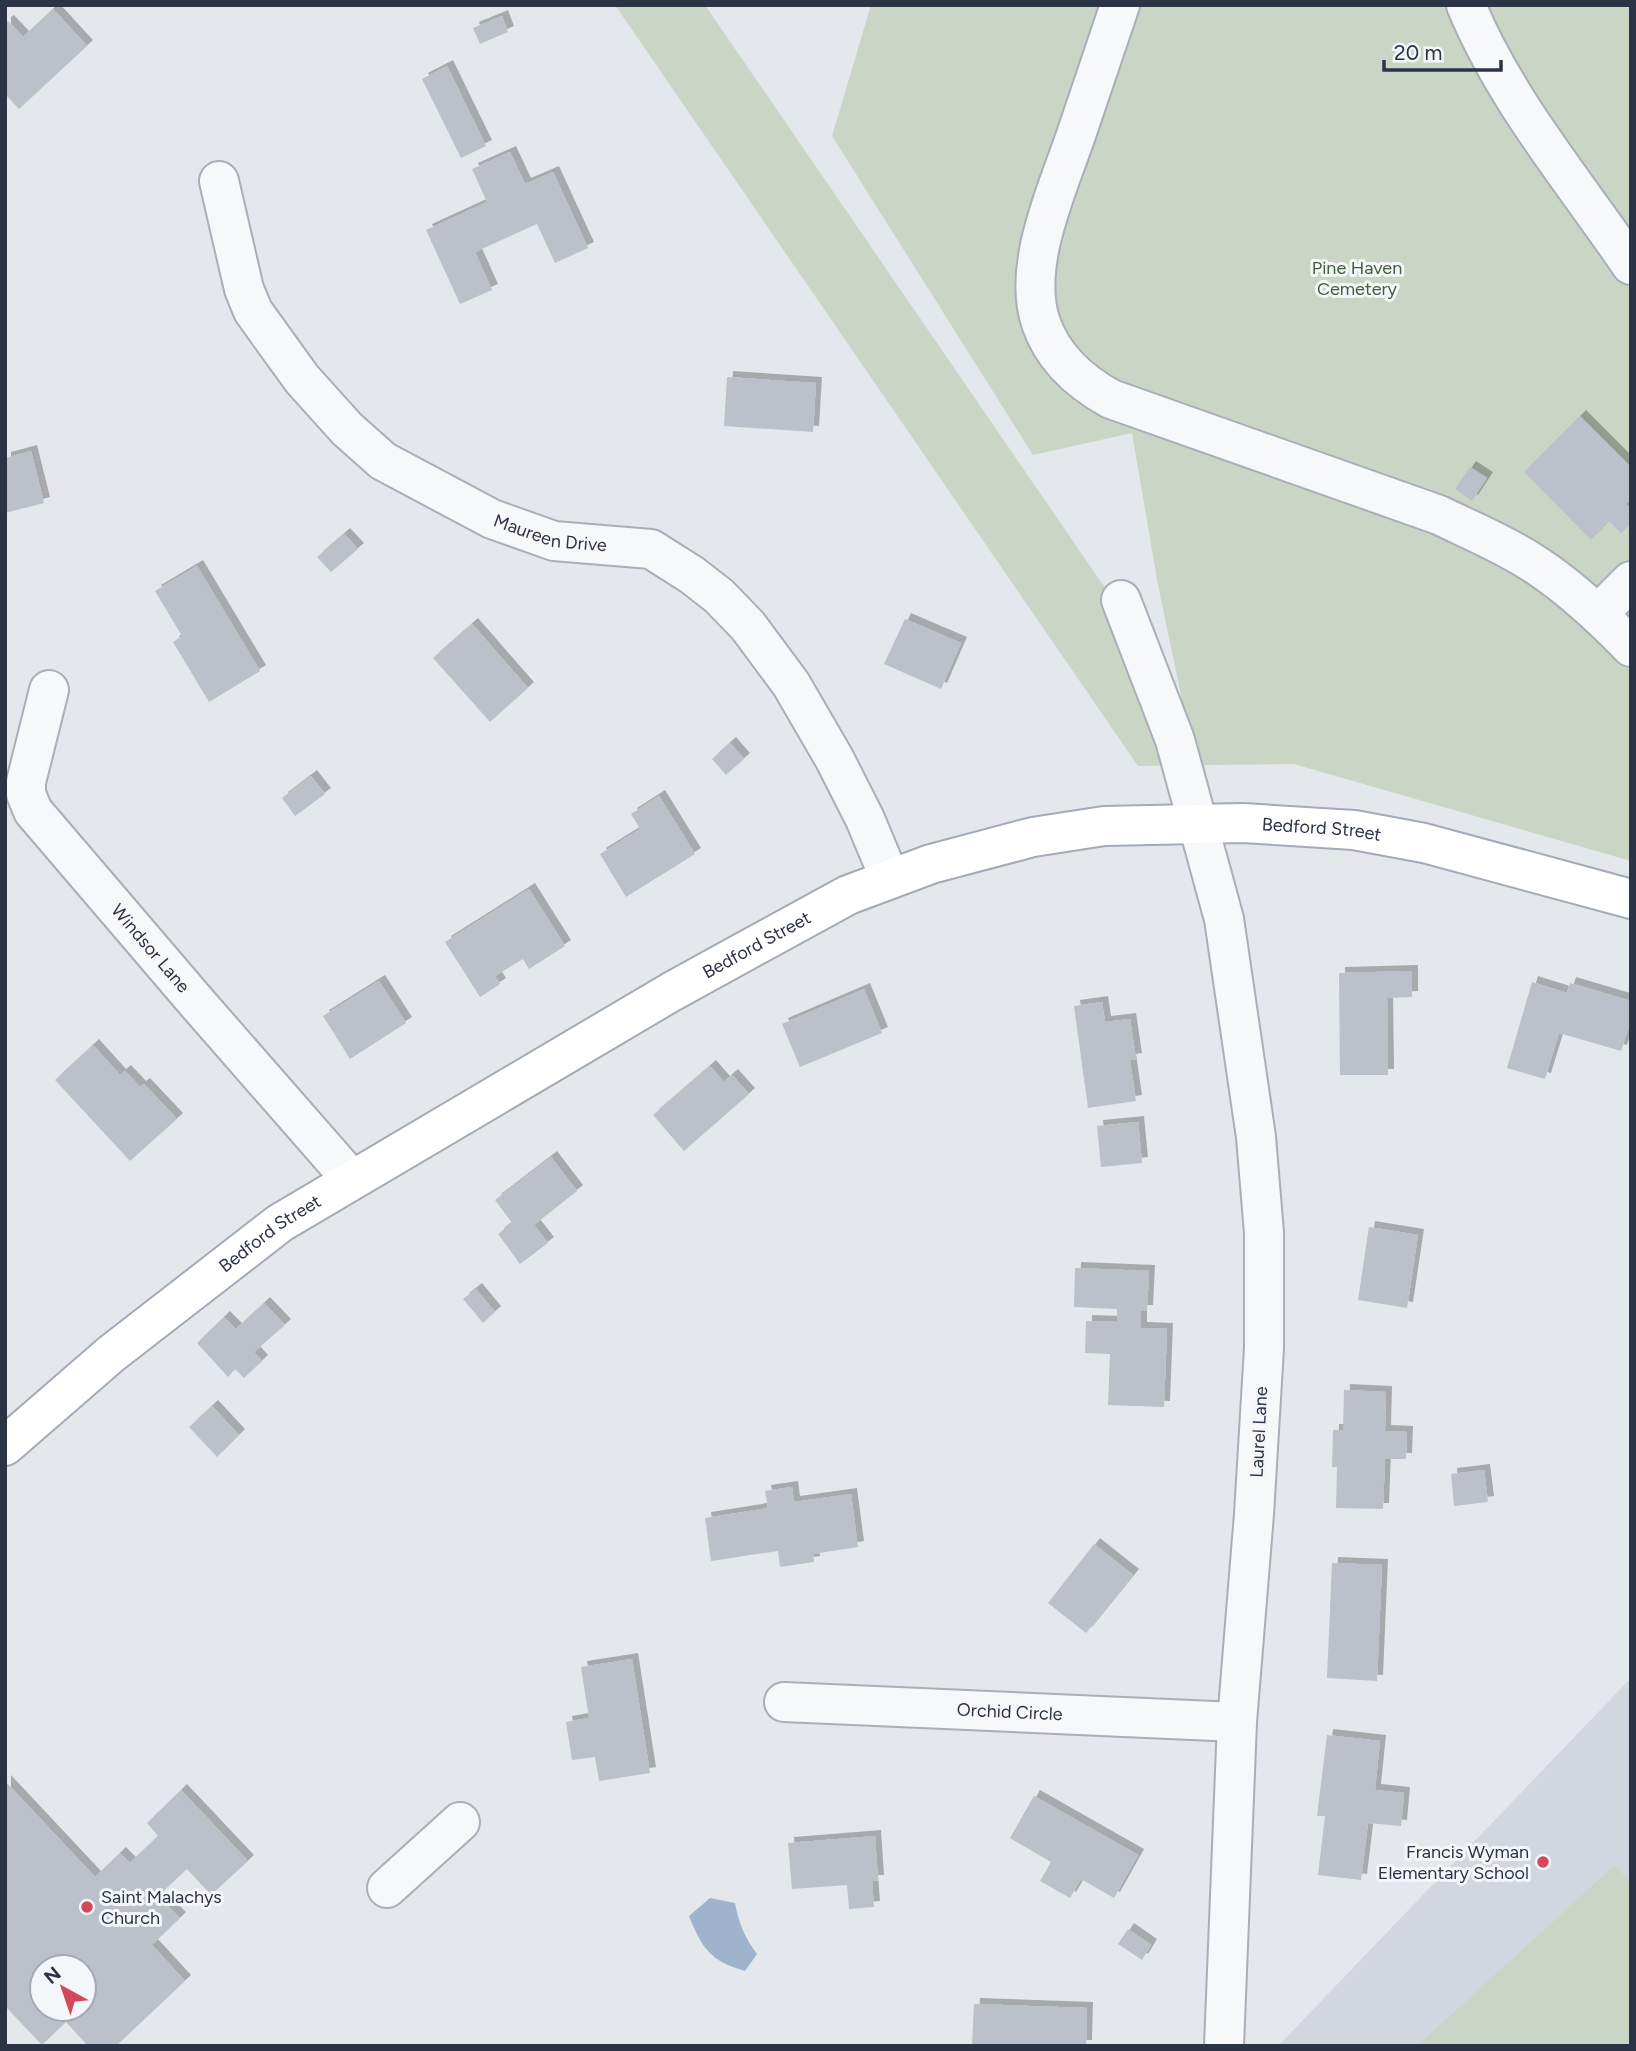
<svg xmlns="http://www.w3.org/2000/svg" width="1636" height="2051" viewBox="0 0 1636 2051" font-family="Figtree,sans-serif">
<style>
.built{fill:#d2d6de}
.green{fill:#c9d6c5}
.water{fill:#9fb4cc}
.building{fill:#bbc0ca;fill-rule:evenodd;filter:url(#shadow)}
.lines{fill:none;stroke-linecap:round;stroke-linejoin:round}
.minor-casing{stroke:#a9aeb7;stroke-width:42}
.major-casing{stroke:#a3abb8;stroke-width:42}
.minor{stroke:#f7f8fa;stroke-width:38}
.major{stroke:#fff;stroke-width:38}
.poi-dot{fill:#d1495b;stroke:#f4f6f9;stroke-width:2.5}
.labels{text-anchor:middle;stroke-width:6;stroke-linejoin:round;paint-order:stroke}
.park-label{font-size:18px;fill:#3f6138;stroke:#f4f6f9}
.street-label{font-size:18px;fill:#2b3445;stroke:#f4f6f9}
.poi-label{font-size:18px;fill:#2b3445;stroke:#f4f6f9;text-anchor:end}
</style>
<defs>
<filter id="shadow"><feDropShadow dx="6" dy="-6" stdDeviation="0" flood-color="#0004"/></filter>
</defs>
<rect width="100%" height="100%" fill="#e4e7ec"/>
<path class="built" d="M1631 1678V2046H1278Z"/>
<g class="green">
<path d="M615 5H705L1182 700 1158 585 1132 433 1033 455 832 136 871 5H1631V861L1294 764 1138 766Z"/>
<path d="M1615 1865 1631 1883V2046H1417Z"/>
</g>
<path class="water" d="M710 1898 735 1903C739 1924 745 1938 757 1954L745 1971C710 1961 702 1948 689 1916Z"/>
<g class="building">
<path d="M53 9 87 46 19 109 5 94V23L8 21 23 37Z"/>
<path d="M502 16 508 32 480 44 473 28Z"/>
<path d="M447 66 486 146 461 158 422 79Z"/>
<path d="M510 152 525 184 553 172 588 248 555 263 537 224 475 252 492 290 460 304 426 230 487 202 472 169Z"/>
<path d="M727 377 816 383 813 432 724 426Z"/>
<path d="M1580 416 1631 467V500L1626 504 1631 508V524L1621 533 1609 521 1591 540 1524 472Z"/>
<path d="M31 451 44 503 5 513V458Z"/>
<path d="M1470 467 1487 478 1472 501 1455 489Z"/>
<path d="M344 534 358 549 331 572 317 557Z"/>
<path d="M197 566 260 671 209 702 173 642 182 636 155 591Z"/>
<path d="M905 619 961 643 941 689 884 664Z"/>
<path d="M472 624 528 688 490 722 433 658Z"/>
<path d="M730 743 744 759 726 775 712 759Z"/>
<path d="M311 776 325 794 295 816 282 798Z"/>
<path d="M659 796 695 854 626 897 600 854 640 829 631 814Z"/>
<path d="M529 889 565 946 529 969 523 959 495 976 500 984 480 997 445 942Z"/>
<path d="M1412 971V997L1387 998 1388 1075H1340L1339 973Z"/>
<path d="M379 981 406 1023 350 1059 323 1016Z"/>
<path d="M1532 982 1567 993 1570 983 1631 1001V1020L1621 1051 1559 1033 1545 1079 1507 1068Z"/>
<path d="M864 989 882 1033 800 1067 782 1024Z"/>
<path d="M1102 1002 1105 1022 1130 1019 1136 1059 1130 1060 1136 1101 1088 1108 1074 1006Z"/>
<path d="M93 1045 120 1075 125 1071 140 1087 144 1084 177 1119 130 1161 55 1080Z"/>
<path d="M710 1066 724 1082 732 1075 749 1094 684 1151 653 1115Z"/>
<path d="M1138 1122 1142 1163 1101 1167 1097 1126Z"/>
<path d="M551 1157 577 1191 534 1225 548 1243 520 1264 498 1234 512 1223 495 1200Z"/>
<path d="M1369 1227 1418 1235 1407 1308 1358 1300Z"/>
<path d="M1075 1268 1149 1271 1147 1311H1141V1328L1167 1329 1164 1407 1108 1405 1110 1354 1085 1353 1086 1321 1117 1322V1309L1074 1307Z"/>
<path d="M476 1289 495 1312 483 1323 463 1299Z"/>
<path d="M264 1303 285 1325 254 1352 262 1361 244 1378 235 1369 228 1377 197 1343 224 1317 236 1329Z"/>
<path d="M1344 1390 1386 1392 1385 1431 1407 1432 1406 1459H1385L1383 1509 1336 1508 1337 1467H1332L1333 1430H1343Z"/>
<path d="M212 1406 239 1435 217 1457 189 1427Z"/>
<path d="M1484 1470 1488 1502 1454 1506 1451 1474Z"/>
<path d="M792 1487 794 1502 851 1494 858 1547 813 1554 814 1562 780 1567 778 1551 711 1561 705 1518 768 1508 765 1491Z"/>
<path d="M1094 1544 1133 1575 1086 1633 1048 1603Z"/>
<path d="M1332 1563 1382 1565 1377 1681 1327 1678Z"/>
<path d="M632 1659 650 1773 599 1781 595 1757 572 1760 566 1722 589 1718 581 1667Z"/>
<path d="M1327 1735 1380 1741 1375 1790 1404 1793 1401 1826 1368 1823 1361 1880 1318 1875 1325 1816H1317Z"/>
<path d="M5 1781 95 1877 120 1853 130 1863 158 1836 147 1823 181 1790 248 1861 211 1895 187 1869 158 1896 180 1918 152 1945 185 1981 116 2046H88L66 2022 42 2045 5 2006ZM42 1967H84V2009H42Z"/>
<path d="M1034 1796 1138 1855 1114 1898 1081 1879 1070 1898 1040 1881 1051 1862 1010 1838Z"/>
<path d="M875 1836 878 1881H872L874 1907 849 1909 847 1885 792 1889 788 1843Z"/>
<path d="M1128 1929 1151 1945 1142 1960 1118 1944Z"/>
<path d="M974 2004 1087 2008 1086 2046H972Z"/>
</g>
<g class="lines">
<defs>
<g id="minor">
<path d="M1120 5C1106 47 1091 90 1077 132 1059 186 1021 265 1041 323 1053 358 1080 382 1111 399L1439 515C1472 531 1506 545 1536 565 1571 588 1602 617 1631 647"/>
<path d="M1466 5C1505 100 1574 181 1631 265"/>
<path id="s1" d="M219 181 244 289 253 311 302 379 347 429 383 461 492 519 554 541 651 549 692 575 719 596 748 626 791 684 834 758 865 819 890 879"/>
<path d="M1121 600 1175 740 1224 919 1256 1137 1264 1233V1348L1254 1514 1237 1722 1224 2046"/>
<path d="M1598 614 1631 581"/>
<path id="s2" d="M49 690 26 782V794L33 811 198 1004 352 1180"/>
<path id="s3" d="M784 1702 1237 1722"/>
<path d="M387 1888 460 1822"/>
</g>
<g id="major">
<path id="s4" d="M5 1446 111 1354 280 1223 671 992 751 948 848 895 931 864 1033 837 1104 826 1243 823 1354 830 1424 843 1631 899"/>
</g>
</defs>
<use href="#minor" class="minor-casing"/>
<use href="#major" class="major-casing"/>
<use href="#minor" class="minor"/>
<use href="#major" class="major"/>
</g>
<g class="poi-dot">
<circle cx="1543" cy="1862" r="7"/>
<circle cx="87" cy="1907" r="7"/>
</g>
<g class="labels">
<g class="park-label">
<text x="1357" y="274">Pine Haven<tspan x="1357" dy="21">Cemetery</tspan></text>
</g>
<g class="street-label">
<text dy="6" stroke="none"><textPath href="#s1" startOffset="518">Maureen Drive</textPath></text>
<text dy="6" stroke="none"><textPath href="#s4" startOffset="1494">Bedford Street</textPath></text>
<text dy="6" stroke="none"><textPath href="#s4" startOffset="906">Bedford Street</textPath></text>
<text dy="6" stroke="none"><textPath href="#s2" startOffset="306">Windsor Lane</textPath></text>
<text dy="6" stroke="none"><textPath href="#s4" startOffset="340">Bedford Street</textPath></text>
<text transform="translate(1259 1432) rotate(-87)" y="6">Laurel Lane</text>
<text dy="6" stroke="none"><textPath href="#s3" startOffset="226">Orchid Circle</textPath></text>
</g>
<g class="poi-label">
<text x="1529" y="1858">Francis Wyman<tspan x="1529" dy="21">Elementary School</tspan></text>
<text x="101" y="1903" text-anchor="start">Saint Malachys<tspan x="101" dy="21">Church</tspan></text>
</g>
</g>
<rect width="1636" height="2051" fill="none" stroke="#2b3445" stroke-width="14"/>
<g transform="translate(63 1988) rotate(320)"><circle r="33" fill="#f4f6f9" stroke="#a4a8b1" stroke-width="2"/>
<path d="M0-5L12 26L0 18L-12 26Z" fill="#d1495b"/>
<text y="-10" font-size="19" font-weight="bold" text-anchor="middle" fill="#2b3445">N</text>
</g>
<path d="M1384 60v10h117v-10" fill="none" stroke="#2b3445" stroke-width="3.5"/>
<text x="1394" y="60" font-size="21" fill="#2b3445" stroke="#f4f6f9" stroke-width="5" paint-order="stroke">20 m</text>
</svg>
